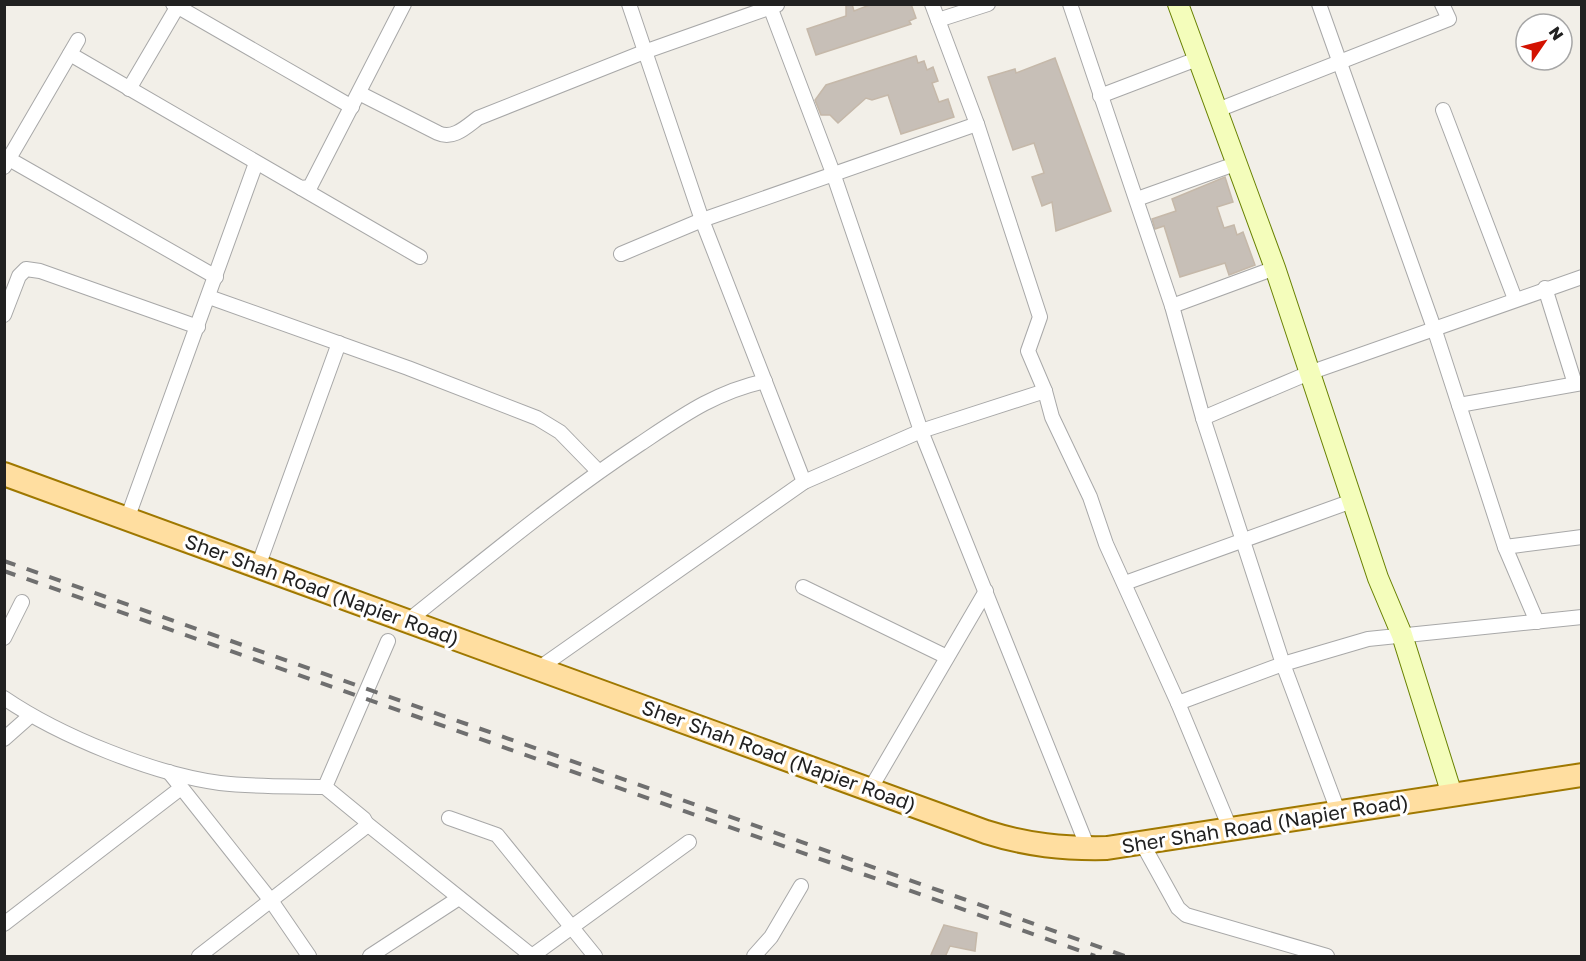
<svg xmlns="http://www.w3.org/2000/svg" width="1586" height="961" viewBox="0 0 1586 961" font-family="'Golos Text',sans-serif">
<style>
.building{fill:#c7bfb7;stroke:#c5b8a9;stroke-width:1.5}
.lines{fill:none;stroke-linecap:round;stroke-linejoin:round}
.minor-casing{stroke:#a8a8a8;stroke-width:16}
.secondary-casing{stroke:#688100;stroke-width:22}
.primary-casing{stroke:#9f7800;stroke-width:26}
.minor{stroke:#fff;stroke-width:14}
.secondary{stroke:#f4fdbb;stroke-width:20}
.primary{stroke:#ffdea0;stroke-width:22}
.rail{stroke:#6f6f6f;stroke-width:4;stroke-dasharray:12 12;stroke-linecap:butt}
.labels{text-anchor:middle;stroke-width:6;stroke-linejoin:round;paint-order:stroke}
.street-label{font-size:20px;fill:#212121;stroke:#fff}
</style>
<rect width="100%" height="100%" fill="#f2efe8"/>
<g class="building">
<path d="M846 4H852L854 11 872 4H911L916 18 909 21 911 24 816 55 807 29 846 16Z"/>
<path d="M916 56 918 63 924 61 927 70 933 67 938 81 932 83 939 102 948 99 954 117 901 134 888 95 872 100 866 98 838 123 830 115H821L815 100 826 85Z"/>
<path d="M1055 58 1111 211 1056 231 1052 202 1042 206 1032 177 1044 173 1034 143 1013 150 988 77 1015 69 1016 73Z"/>
<path d="M1225 177 1233 202 1217 207 1224 228 1234 225 1237 235 1243 232 1255 265 1229 275 1225 263 1180 277 1164 226 1155 229 1152 219 1176 211 1172 199Z"/>
<path d="M944 925 977 933 975 951 950 946 945 957H930Z"/>
</g>
<g class="lines">
<defs>
<g id="minor">
<path d="M173 4 352 107"/>
<path d="M629 4 702 220 804 482"/>
<path d="M769 4 833 173 921 431 1086 843"/>
<path d="M932 4 977 124 1040 317 1028 351 1045 391 1052 417 1090 497 1106 544 1178 703 1227 821"/>
<path d="M1070 4 1172 306 1203 418 1283 664 1335 803"/>
<path d="M1319 4 1435 331 1505 547 1537 622"/>
<path d="M938 20 988 4"/>
<path d="M70 54 301 188 310 187 404 4"/>
<path d="M129 89 179 4"/>
<path d="M359 93 438 133C453 140 466 127 478 118L644 52 777 5"/>
<path d="M1100 96 1197 59"/>
<path d="M1443 110 1515 299"/>
<path d="M1215 111 1449 19 1442 4"/>
<path d="M9 159 216 277"/>
<path d="M4 167 78 40"/>
<path d="M301 188 420 257"/>
<path d="M1137 199 1235 164"/>
<path d="M621 254 702 220 977 124"/>
<path d="M1545 288 1575 384"/>
<path d="M209 297 408 368 537 418 560 432 598 471"/>
<path d="M1172 306 1275 268"/>
<path d="M4 315 19 276 26 269 40 271 198 327"/>
<path d="M1459 405 1582 383"/>
<path d="M1203 418 1309 373 1582 277"/>
<path d="M130 511 256 163"/>
<path d="M1505 547 1582 537"/>
<path d="M260 561 339 343"/>
<path d="M1125 583 1352 501"/>
<path d="M803 587 947 657"/>
<path d="M414 616C488 557 561 496 640 444 682 416 715 392 765 381"/>
<path d="M4 638 22 602"/>
<path d="M545 664 804 482 921 431 1045 391"/>
<path d="M4 698C60 736 153 774 220 783 254 787 290 786 325 787"/>
<path d="M1178 703 1283 664 1368 639 1582 617"/>
<path d="M4 739 30 716"/>
<path d="M169 772 272 902 309 956"/>
<path d="M875 781 986 591"/>
<path d="M449 818 497 835 595 956"/>
<path d="M366 823 532 956"/>
<path d="M1142 843 1178 908 1186 915 1327 956"/>
<path d="M4 924 181 788"/>
<path d="M199 956 364 828 366 823 364 819 325 787 388 641"/>
<path d="M370 956 459 898"/>
<path d="M532 956 689 842"/>
<path d="M754 956 771 937 801 886"/>
</g>
<path id="secondary" d="M1178 4 1275 268 1378 578 1402 635 1449 785"/>
<path id="primary" d="M4 474 986 832C1027 845 1064 849 1107 848L1582 775"/>
</defs>
<use href="#minor" class="minor-casing"/>
<use href="#secondary" class="secondary-casing"/>
<use href="#primary" class="primary-casing"/>
<use href="#minor" class="minor"/>
<use href="#secondary" class="secondary"/>
<use href="#primary" class="primary"/>
<g class="rail">
<path d="M4 561 1125 956"/>
<path d="M4 571 1095 956"/>
</g>
</g>
<g class="labels">
<g class="street-label">
<text transform="translate(322 590) rotate(20)" y="7">Sher Shah Road (Napier Road)</text>
<text transform="translate(779 756) rotate(20)" y="7">Sher Shah Road (Napier Road)</text>
<text transform="translate(1265 824) rotate(-9)" y="7">Sher Shah Road (Napier Road)</text>
</g>
</g>
<rect width="1586" height="961" fill="none" stroke="#212121" stroke-width="12"/>
<g transform="translate(1544 42) rotate(55)"><circle r="28" fill="#ffffff" stroke="#a6a6a6" stroke-width="1.5"/>
<path d="M0-4.5L10 22L0 15L-10 22Z" fill="#d31200"/>
<text y="-9" font-size="16" font-weight="bold" text-anchor="middle" fill="#212121">N</text>
</g>
</svg>
